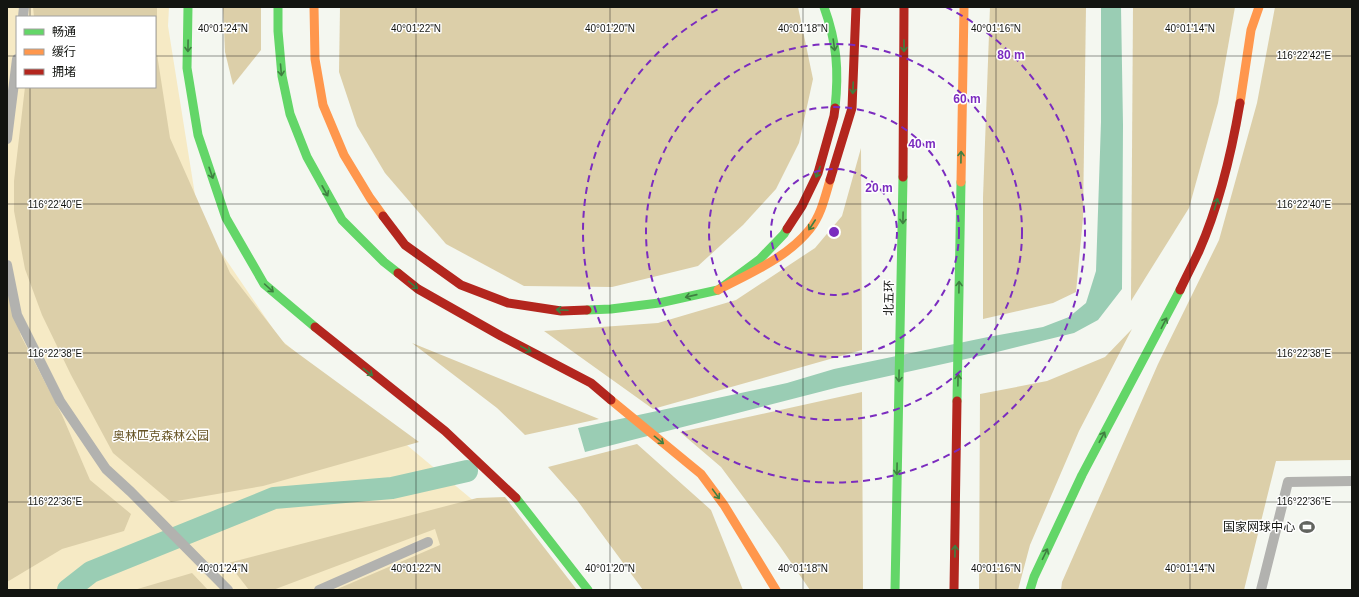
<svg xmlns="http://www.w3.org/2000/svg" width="1359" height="597" viewBox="0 0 1359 597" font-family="Arial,'Noto Sans SC',sans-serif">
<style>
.green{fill:#f6eac5;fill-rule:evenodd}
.forest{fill:#dccfa9}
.water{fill:#9acdb4}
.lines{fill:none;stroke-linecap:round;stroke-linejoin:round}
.canal{stroke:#9acdb4;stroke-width:22}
.lane{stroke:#b2b2af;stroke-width:10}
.fast{stroke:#63d668;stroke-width:9}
.slow{stroke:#ff974d;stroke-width:9}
.jam{stroke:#b3261e;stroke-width:9}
.oneway{stroke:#3f7f41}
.ticks{fill:none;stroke:#131511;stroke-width:1;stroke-opacity:0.45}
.ring{fill:none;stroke:#7b2cbf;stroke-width:2;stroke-dasharray:7 5}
.labels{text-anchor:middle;stroke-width:3;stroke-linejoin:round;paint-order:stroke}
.street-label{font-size:12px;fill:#131511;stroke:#fff}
.park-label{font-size:12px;fill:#665323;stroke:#fff}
.poi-label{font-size:12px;fill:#131511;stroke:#fff;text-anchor:end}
.ticks-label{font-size:10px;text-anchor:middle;fill:#131511;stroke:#fff;stroke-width:3;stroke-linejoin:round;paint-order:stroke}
.centre{fill:#7b2cbf;stroke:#fff;stroke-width:2}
.ring-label{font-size:12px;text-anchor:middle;font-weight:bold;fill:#7b2cbf;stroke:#fff;stroke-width:3;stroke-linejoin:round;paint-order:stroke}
</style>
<rect width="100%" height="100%" fill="#f4f7f0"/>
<path class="green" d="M7 7H169L168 26 199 220 280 339 560 573 573 590H7ZM17 17H155V87H17Z"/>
<g class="forest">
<path d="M33 7H157V54L170 138 230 273 285 344 419 442 263 486 171 502 113 453 71 375 42 315 25 269 14 211V181L25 87H155V17H34Z"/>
<path d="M223 7H261V50L233 85 225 52Z"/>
<path d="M340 7H798L813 79 799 143 776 189 743 225 698 266 612 287 524 286 446 244 385 173 357 126 339 72Z"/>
<path d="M990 7H1086L1083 218 1076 292 1053 303 983 319V197Z"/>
<path d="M1133 7H1235L1218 103 1189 208 1131 301Z"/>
<path d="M1275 7H1352V460L1276 461 1244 590H1061L1062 582 1158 364 1219 240 1257 103Z"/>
<path d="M861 148 862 350 653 409 544 331 658 323 736 300 815 248 842 216Z"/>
<path d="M7 290 21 336 62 415 90 480 131 514 124 531 62 549 7 582Z"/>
<path d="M1132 329 1079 431 1030 545 1018 590H979L980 394 1047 381 1105 357Z"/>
<path d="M412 343 599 419 525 435 497 408Z"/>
<path d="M862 392 863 590H810L779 545 721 467 680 432Z"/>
<path d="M637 444 711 510 743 590H643L577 500 548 467Z"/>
<path d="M505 497 577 590H335L440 545 435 529 273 590H249L228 563 477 498Z"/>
<path d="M192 573 208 590H134Z"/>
</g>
<path class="water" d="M1101 7H1121L1123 125 1122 289 1098 320 1074 333 993 353 839 387 585 452 578 428 787 383 834 369 988 337 1043 327 1069 317 1086 303 1096 271 1101 122Z"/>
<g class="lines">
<path class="canal" d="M68 590 91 572 274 498 392 488 467 471"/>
<g class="lane">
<path d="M23 17 24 7"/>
<path d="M7 139 17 59"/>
<path d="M7 265 17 315 60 401 106 469 131 492 228 590"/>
<path d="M319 590 428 542"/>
<path d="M1261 590 1288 482 1352 481"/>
</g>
<g class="fast">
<path d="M188 7 187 68 198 135 226 218 264 284 315 327"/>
<path d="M278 7V31L282 76 290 114 307 157 342 220 384 262 398 273"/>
<path d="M824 7C837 43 839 71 835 108"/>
<path d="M587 310 611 309 659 303 718 290 760 259 784 234 787 229"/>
<path d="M957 401 961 182"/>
<path d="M516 498 588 590"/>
<path d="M895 590 903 177"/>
<path d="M1030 590 1034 577 1082 475 1180 290"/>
</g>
<g class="slow">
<path d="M314 7 315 59 323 105 344 155 370 198 383 216"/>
<path d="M1240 103 1251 30 1259 7"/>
<path d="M961 182 964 7"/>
<path d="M718 290C750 273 787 258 810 229 821 215 825 197 830 180"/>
<path d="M611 400 701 474 724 505 776 590"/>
</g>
<g class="jam">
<path d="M903 177 904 7"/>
<path d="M830 180 852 108 856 7"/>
<path d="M383 216 405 245 461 285 508 303 561 311 587 310"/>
<path d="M787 229 802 206 818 173 834 116 835 108"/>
<path d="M398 273 418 289 501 336 591 383 611 400"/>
<path d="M1180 290C1186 277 1193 264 1199 251 1218 208 1232 150 1240 103"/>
<path d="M315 327 445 431 516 498"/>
<path d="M954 590 957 401"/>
</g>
</g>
<defs><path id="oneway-shaft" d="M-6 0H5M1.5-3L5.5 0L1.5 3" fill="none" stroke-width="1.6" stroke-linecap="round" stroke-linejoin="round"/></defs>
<g class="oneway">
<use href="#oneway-shaft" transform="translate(834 45) rotate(82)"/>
<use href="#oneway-shaft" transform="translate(188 46) rotate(91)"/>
<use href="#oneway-shaft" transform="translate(904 46) rotate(90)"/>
<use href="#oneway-shaft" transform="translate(281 70) rotate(85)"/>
<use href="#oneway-shaft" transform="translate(853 88) rotate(92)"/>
<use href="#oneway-shaft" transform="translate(961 157) rotate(-89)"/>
<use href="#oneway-shaft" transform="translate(818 172) rotate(111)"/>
<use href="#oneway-shaft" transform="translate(211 173) rotate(71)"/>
<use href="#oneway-shaft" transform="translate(325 191) rotate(61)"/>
<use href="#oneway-shaft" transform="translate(1216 204) rotate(-73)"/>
<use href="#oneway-shaft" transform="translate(903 218) rotate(91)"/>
<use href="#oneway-shaft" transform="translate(812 225) rotate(123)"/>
<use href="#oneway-shaft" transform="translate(413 285) rotate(39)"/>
<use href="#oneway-shaft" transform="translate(959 287) rotate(-89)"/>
<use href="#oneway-shaft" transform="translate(269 288) rotate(42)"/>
<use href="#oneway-shaft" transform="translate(691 296) rotate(167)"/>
<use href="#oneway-shaft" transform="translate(562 310) rotate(-177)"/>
<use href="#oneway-shaft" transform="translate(1164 323) rotate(-63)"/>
<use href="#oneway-shaft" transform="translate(526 349) rotate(28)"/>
<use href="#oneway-shaft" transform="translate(368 372) rotate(38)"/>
<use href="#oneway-shaft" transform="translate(899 376) rotate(91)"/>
<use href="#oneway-shaft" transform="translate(958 380) rotate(-89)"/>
<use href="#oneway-shaft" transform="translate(1102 437) rotate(-62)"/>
<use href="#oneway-shaft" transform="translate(659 440) rotate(39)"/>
<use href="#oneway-shaft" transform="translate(897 469) rotate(91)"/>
<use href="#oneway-shaft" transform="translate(716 494) rotate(54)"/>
<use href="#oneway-shaft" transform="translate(955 551) rotate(-89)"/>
<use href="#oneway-shaft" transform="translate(1045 554) rotate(-64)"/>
</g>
<path class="ticks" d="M30 7V17M223 7V590M416 7V590M610 7V590M803 7V590M996 7V590M1190 7V590M7 56H17M155 56H1352M30 87V590M7 204H1352M7 353H1352M7 502H1352"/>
<g class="ring">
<circle cx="834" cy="232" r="63"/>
<circle cx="834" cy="232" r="125"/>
<circle cx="834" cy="232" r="188"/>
<path d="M946 7A251 251 0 1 1 722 7"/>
</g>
<defs>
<symbol id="stadium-bare" viewBox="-9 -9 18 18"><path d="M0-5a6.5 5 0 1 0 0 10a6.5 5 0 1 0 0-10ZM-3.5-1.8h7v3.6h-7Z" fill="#62645f" stroke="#fff" stroke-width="2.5" paint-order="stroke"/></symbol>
</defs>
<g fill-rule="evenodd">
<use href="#stadium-bare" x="1296" y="516" width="22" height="22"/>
</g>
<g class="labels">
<g class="street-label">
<text transform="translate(889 298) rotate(-89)" y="4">北五环</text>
</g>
<g class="park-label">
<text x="161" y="440">奥林匹克森林公园</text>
</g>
<g class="poi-label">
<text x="1295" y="531">国家网球中心</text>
</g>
</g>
<g class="ticks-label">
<text x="223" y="32">40°01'24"N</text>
<text x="416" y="32">40°01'22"N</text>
<text x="610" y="32">40°01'20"N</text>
<text x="803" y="32">40°01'18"N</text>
<text x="996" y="32">40°01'16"N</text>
<text x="1190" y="32">40°01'14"N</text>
<text x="1304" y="59">116°22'42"E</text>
<text x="1304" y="208">116°22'40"E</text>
<text x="55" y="208">116°22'40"E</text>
<text x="1304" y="357">116°22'38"E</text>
<text x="55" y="357">116°22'38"E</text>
<text x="1304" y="505">116°22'36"E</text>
<text x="55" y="505">116°22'36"E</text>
<text x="223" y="572">40°01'24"N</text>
<text x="416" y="572">40°01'22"N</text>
<text x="610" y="572">40°01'20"N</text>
<text x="803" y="572">40°01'18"N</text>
<text x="996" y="572">40°01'16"N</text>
<text x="1190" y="572">40°01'14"N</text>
</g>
<circle cx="834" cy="232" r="6" class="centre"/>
<g class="ring-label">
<text x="1011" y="59">80 m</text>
<text x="967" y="103">60 m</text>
<text x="922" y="148">40 m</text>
<text x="879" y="192">20 m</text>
</g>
<rect width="1359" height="597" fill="none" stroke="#131511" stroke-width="16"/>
<rect x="16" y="16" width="140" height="72" fill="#ffffff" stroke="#a1a1a0"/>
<rect x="24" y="29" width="20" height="6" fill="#63d668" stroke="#a1a1a0"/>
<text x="52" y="36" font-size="12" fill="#131511">畅通</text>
<rect x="24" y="49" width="20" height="6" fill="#ff974d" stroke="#a1a1a0"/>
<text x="52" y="56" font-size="12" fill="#131511">缓行</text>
<rect x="24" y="69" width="20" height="6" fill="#b3261e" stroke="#a1a1a0"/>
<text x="52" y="76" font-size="12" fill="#131511">拥堵</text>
</svg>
